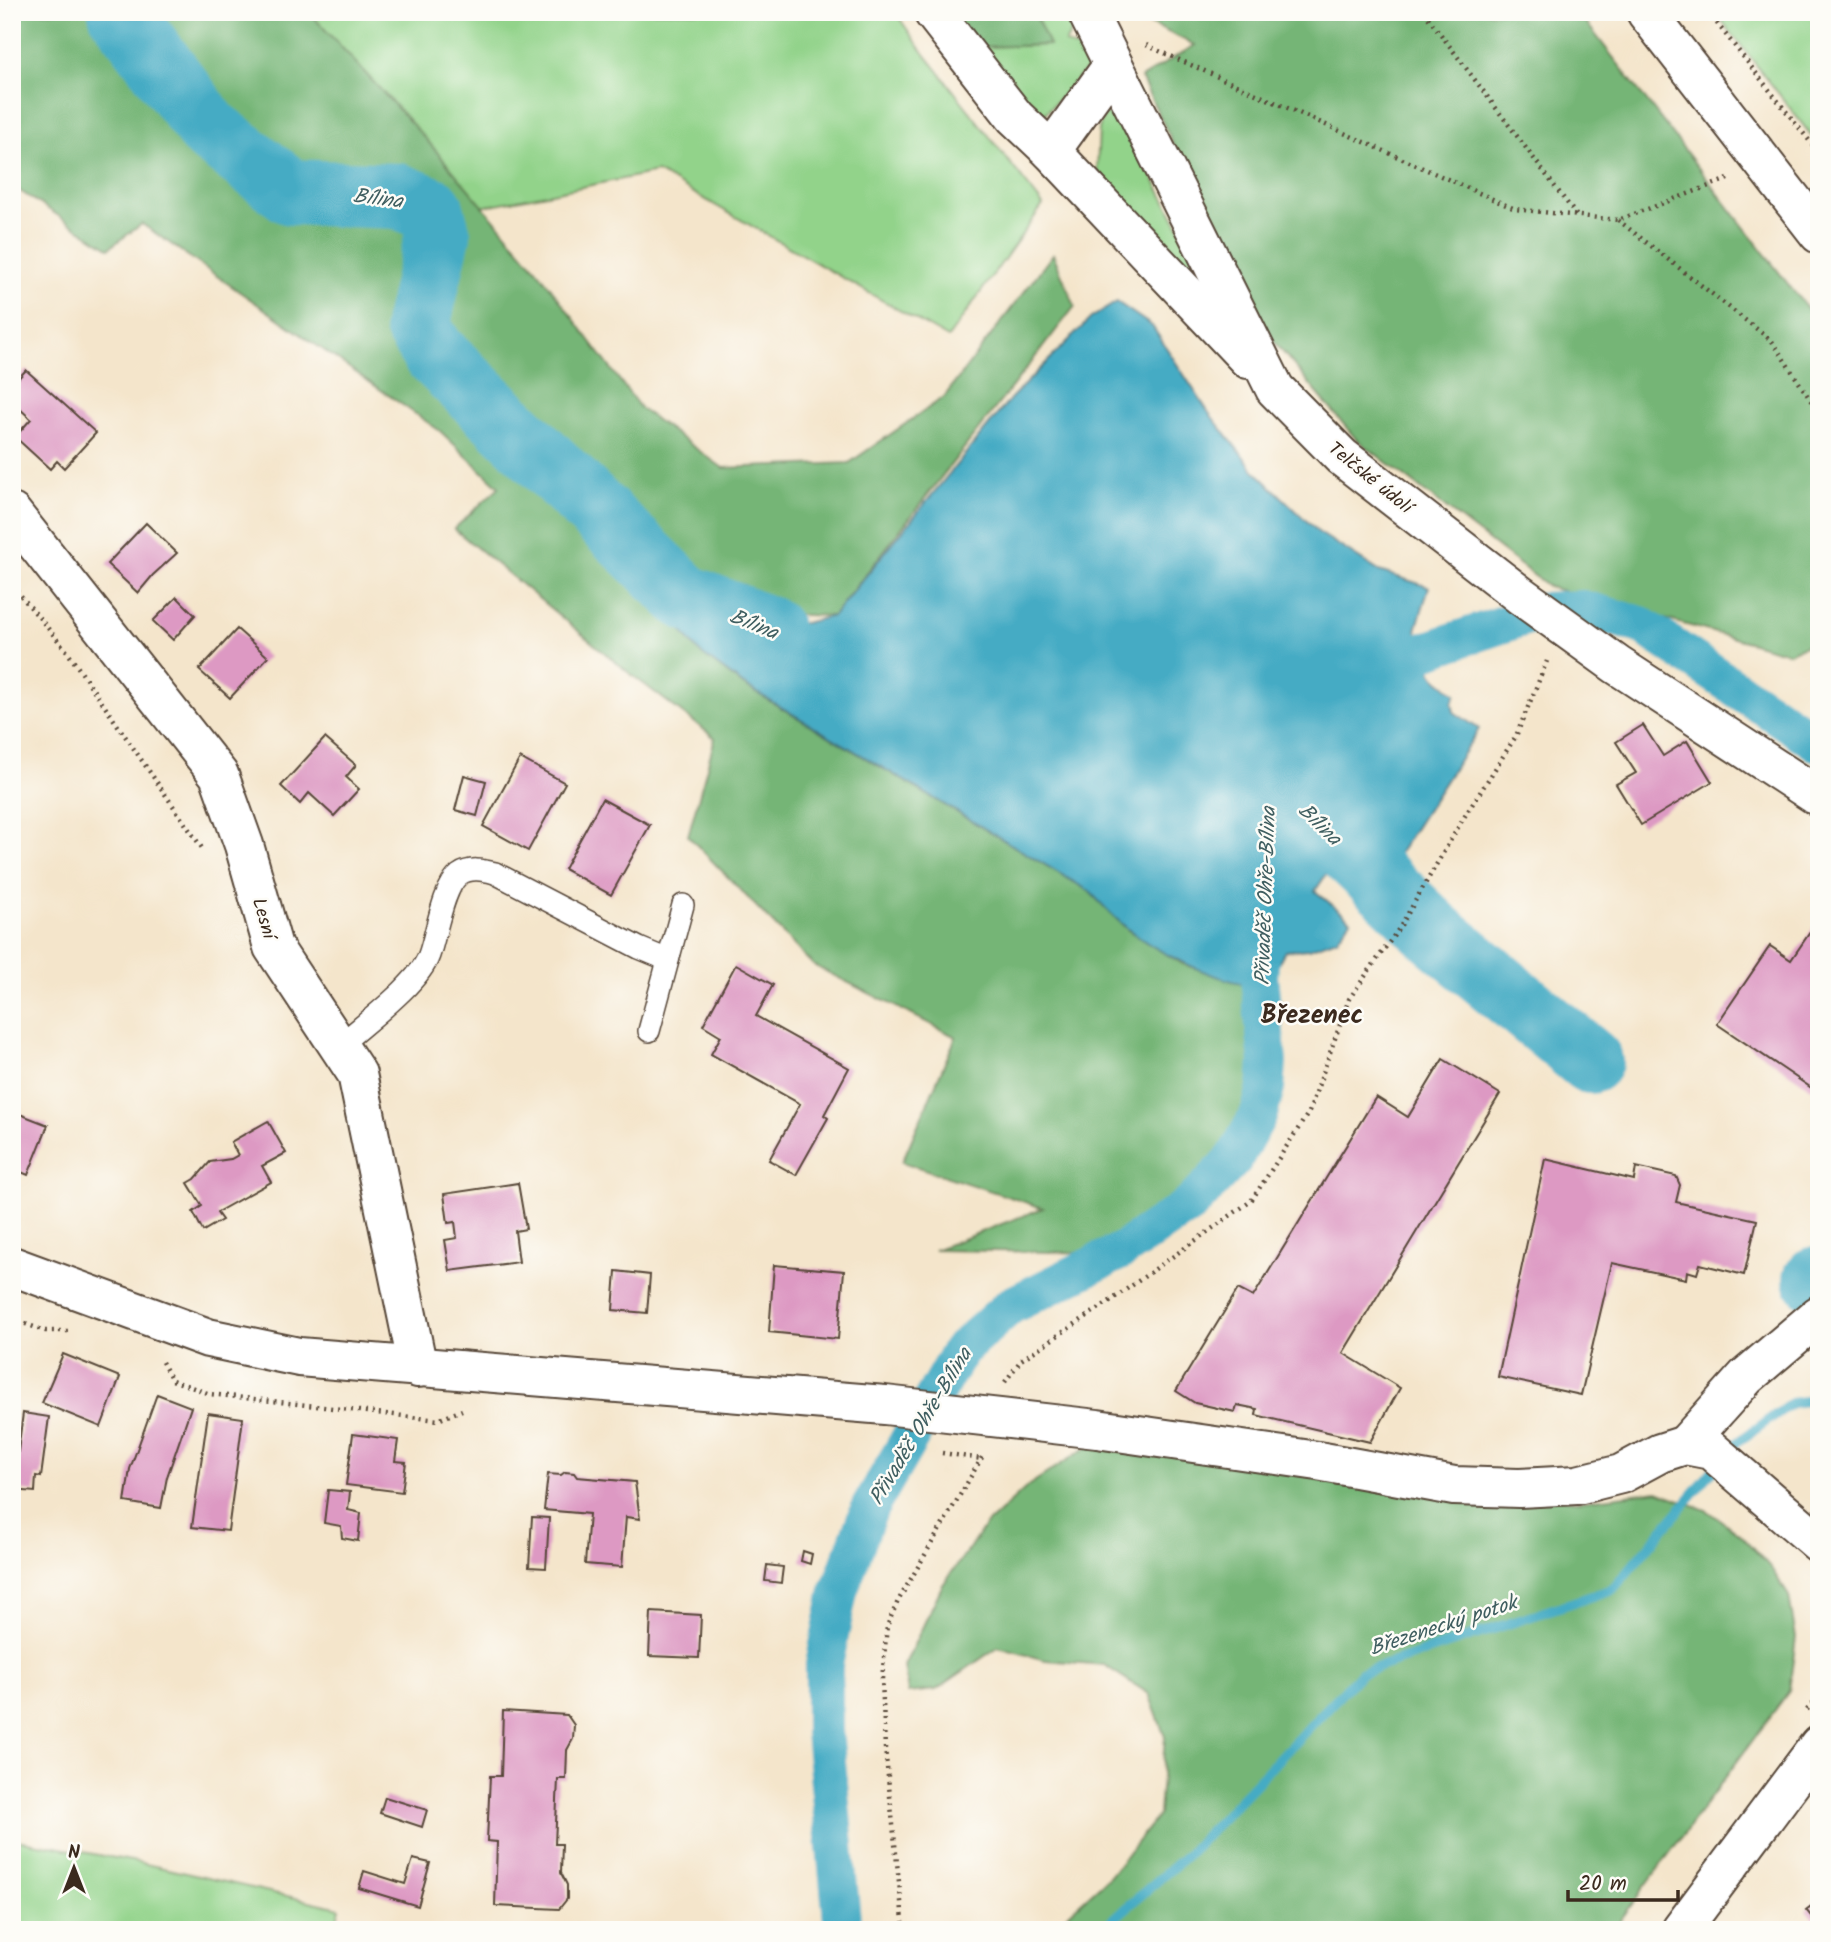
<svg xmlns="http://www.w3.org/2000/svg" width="1831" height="1942" viewBox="0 0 1831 1942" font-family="Kalam,sans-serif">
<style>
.green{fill:#92d38a;stroke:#667e54;stroke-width:2}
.forest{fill:#75b576;stroke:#58704a;stroke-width:2}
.water{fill:#45abc4;stroke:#406a71;stroke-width:2}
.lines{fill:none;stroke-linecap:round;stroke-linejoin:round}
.stream{stroke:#45abc4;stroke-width:10}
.canal{stroke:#45abc4;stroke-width:38}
.river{stroke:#45abc4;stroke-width:66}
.building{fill:#dd99c3}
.service-casing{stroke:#574638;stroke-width:24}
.minor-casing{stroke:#574638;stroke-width:42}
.tertiary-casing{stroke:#574638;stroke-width:42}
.path{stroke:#574638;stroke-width:4.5;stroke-dasharray:2 5;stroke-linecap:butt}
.service{stroke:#fff;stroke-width:21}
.minor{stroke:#fff;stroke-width:38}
.tertiary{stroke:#fff;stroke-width:38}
.labels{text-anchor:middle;stroke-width:5;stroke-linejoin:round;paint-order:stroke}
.street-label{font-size:19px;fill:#3b2a1e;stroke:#fdfcf7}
.water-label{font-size:21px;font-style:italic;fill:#3f5e60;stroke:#fdfcf7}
.district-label{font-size:26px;font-weight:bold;fill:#3b2a1e;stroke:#fdfcf7}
</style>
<rect width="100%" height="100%" fill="#fdfcf7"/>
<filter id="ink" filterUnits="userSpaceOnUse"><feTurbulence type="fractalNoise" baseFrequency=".0143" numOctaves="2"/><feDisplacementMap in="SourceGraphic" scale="14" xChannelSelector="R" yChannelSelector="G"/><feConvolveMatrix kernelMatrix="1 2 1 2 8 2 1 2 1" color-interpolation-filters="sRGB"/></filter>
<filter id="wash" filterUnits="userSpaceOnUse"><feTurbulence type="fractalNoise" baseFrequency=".00686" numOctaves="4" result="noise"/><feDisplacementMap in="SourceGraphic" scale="28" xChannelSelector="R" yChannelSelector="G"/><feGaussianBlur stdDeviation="1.57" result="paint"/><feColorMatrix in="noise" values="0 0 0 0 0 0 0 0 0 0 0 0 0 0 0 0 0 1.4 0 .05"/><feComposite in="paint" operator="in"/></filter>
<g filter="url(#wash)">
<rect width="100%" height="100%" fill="#f4e5cb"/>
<g class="green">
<path d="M166 12H895L921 49 1043 205 948 338 657 172 471 209Z"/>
<path d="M1034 12H1073L1078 21 1065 43 1097 58 1041 118 977 47 1048 45Z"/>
<path d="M1715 12H1819V144L1814 139Z"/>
<path d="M1104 113 1114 118 1130 134 1217 298 1146 228 1097 171 1099 129Z"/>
<path d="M12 1839 137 1862 340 1908 334 1930H12Z"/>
</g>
<g class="forest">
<path d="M12 12H309L425 138 539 272 641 409 723 468 849 463 944 397 1053 254 1075 306 833 616 775 614 699 652 743 685 1089 891 1128 930 1183 964 1253 987 1261 1049 1259 1084 1251 1109 1216 1166 1181 1202 1103 1253 934 1250 1043 1208 902 1162 956 1037 813 965 688 836 715 738 628 672 454 529 499 487 440 431 142 224 109 248 12 186Z"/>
<path d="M950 12H1034L1049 45 977 47Z"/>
<path d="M1126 12H1578L1819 324V640L1788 653 1549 587 1356 439 1265 331 1141 78 1195 45Z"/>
<path d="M1092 1444 1579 1501 1658 1491 1708 1511 1742 1536 1771 1568 1789 1596 1796 1637 1789 1691 1613 1930H1050L1110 1876 1159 1814 1165 1737 1149 1694 1104 1665 1045 1660 998 1647 936 1690 908 1693 904 1666 942 1586 986 1525 1029 1485Z"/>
</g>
<path class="water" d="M1117 302 1152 326 1209 413 1255 471 1318 532 1379 571 1429 587 1416 630 1428 667 1439 681 1456 694 1452 703 1454 712 1479 729 1397 856 1298 776 1276 798 1369 895 1366 898 1328 872 1315 891 1351 920 1337 939 1309 949 1285 951 1266 985C1228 988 1157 953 1128 929 1114 918 1102 904 1089 891L744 685 699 652 676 624 686 597 709 577 744 585 775 614 800 624 833 616 1011 398 1091 318Z"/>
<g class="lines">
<path class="stream" d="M1101 1930 1188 1854 1361 1673 1613 1589 1735 1444 1792 1403 1819 1399"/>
<g class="canal">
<path d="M1381 686 1422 652 1542 611 1583 609 1641 625 1819 744"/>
<path d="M843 1930 824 1731V1665L839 1591 870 1507 960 1351 1010 1306 1123 1250 1191 1204 1234 1159 1259 1114 1266 1088 1268 1062 1259 977 1262 932"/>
</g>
<g class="river">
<path d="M121 12 209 130 291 192 398 196 431 209 438 235 417 326 433 352 686 597 770 630"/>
<path d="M1201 759 1270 776 1434 932 1590 1061"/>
<path d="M1816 1279 1819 1282"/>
</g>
</g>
<g id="blocks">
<g class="building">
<path d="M26 370 96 433 64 468 57 461 50 469 15 437 31 419 19 408 17 410 12 406V385Z"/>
<path d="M146 523 177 553 153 575 138 593 107 564Z"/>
<path d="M177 597 195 615 173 640 153 621Z"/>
<path d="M237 629 268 657 230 698 199 670Z"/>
<path d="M1643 725 1663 756 1687 741 1712 782 1641 825 1616 784 1636 773 1616 742Z"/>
<path d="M325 738 356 765 346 777 359 789 334 816 309 793 300 804 281 786Z"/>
<path d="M520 758 565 783 528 851 483 826Z"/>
<path d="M464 775 486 781 477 816 455 810Z"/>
<path d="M602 799 650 825 611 895 564 869Z"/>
<path d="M1819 919V1093L1717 1024 1770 946 1791 960Z"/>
<path d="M736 964 773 985 756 1016 849 1068 824 1115 828 1118 796 1175 769 1160 800 1104 711 1054 721 1036 703 1025Z"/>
<path d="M1443 1059 1500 1094 1343 1353 1400 1388 1370 1442 1256 1415 1257 1409 1237 1405 1235 1412 1195 1403 1176 1391 1238 1289 1253 1297 1376 1097 1408 1117Z"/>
<path d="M12 1111 48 1125 28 1175 12 1168Z"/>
<path d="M268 1121 286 1153 262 1166 271 1182 219 1211 217 1213 222 1220 203 1231 193 1212 202 1206 188 1183 195 1179 210 1162 231 1159 238 1155 231 1142Z"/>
<path d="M1545 1159 1634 1180 1636 1167 1676 1176 1680 1185 1676 1202 1757 1220 1744 1275 1700 1264 1697 1274 1687 1271 1686 1279 1612 1263 1581 1395 1498 1377Z"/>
<path d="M518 1183 526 1229 515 1231 519 1262 450 1271 445 1240 457 1238 455 1222 448 1223 444 1194Z"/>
<path d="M774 1265 844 1271 838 1339 769 1332Z"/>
<path d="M616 1271 650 1275 647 1313 613 1310Z"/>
<path d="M63 1354 120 1377 101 1427 42 1403Z"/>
<path d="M157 1394 191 1407 167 1477 161 1508 125 1502 130 1469Z"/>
<path d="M23 1413 49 1417 41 1477 36 1476 35 1492 13 1490Z"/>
<path d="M208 1413 243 1418 228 1531 192 1527Z"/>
<path d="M353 1434 398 1440 395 1461 406 1462 402 1492 346 1485Z"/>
<path d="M565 1472 574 1473 577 1477 635 1482 640 1519 626 1517 622 1567 585 1564 589 1514 544 1510 548 1474 561 1475Z"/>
<path d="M328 1490 350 1492 348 1510 361 1513 358 1541 342 1538 341 1526 324 1523Z"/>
<path d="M532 1517 549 1518 546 1568 529 1567Z"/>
<path d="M803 1551 812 1554 810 1564 801 1561Z"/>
<path d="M767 1565 783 1567 781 1583 765 1581Z"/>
<path d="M651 1612 701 1615 699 1658 649 1656Z"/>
<path d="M503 1711 567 1715 574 1725 573 1739 567 1750 566 1779H558L555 1844H562L561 1873 567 1885V1899L559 1909 495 1906 497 1842 487 1841 490 1776H501Z"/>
<path d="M385 1797 427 1810 422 1827 380 1813Z"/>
<path d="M413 1859 430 1863 418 1906 359 1888 364 1871 405 1884Z"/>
<path d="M1819 1900V1926L1806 1910Z"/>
</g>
</g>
</g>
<g filter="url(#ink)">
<use href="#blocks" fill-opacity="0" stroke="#574638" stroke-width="2"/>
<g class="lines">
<defs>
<g id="service">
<path d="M649 1031 683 905"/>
<path d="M339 1046C363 1024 419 984 429 955 436 936 443 887 459 875 470 867 483 870 495 873L639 948 668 960"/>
</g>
<g id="minor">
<path d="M933 12 1015 117 1051 151 1248 359"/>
<path d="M1087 12 1275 389 1342 457 1520 595 1617 665 1819 797"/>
<path d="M1646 12 1819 234"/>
<path d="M1051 151 1113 65"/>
<path d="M12 513 219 775 244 845 273 947 357 1074 418 1368"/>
<path d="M1685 1445 1746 1377 1819 1315"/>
<path d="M1681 1930 1819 1745"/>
</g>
<path id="tertiary" d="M12 1266 208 1338 299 1357 885 1405 1097 1429 1318 1461 1454 1486 1519 1488 1577 1485 1621 1474 1660 1453 1685 1445 1711 1450 1819 1543"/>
</defs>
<use href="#service" class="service-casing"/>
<use href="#minor" class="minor-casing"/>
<use href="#tertiary" class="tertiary-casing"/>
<g class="path">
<path d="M1424 12 1577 216"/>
<path d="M1708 12 1819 153"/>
<path d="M1146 45 1515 209 1618 220 1728 179"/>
<path d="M1618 220 1772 341 1819 413"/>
<path d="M12 585 66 650 202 848"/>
<path d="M12 1319 45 1331H72"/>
<path d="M162 1362 172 1380 210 1394 438 1420 462 1410"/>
<path d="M1005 1382 1021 1360 1110 1301 1251 1201 1309 1112 1349 999 1400 927 1463 819 1516 736 1547 661"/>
<path d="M942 1453 982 1459"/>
<path d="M1807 1710 1819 1694"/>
<path d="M904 1930 885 1748 882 1679 887 1626 898 1601 984 1454"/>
</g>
<use href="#service" class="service"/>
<use href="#minor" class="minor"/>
<use href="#tertiary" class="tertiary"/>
</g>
</g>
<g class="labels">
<g class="street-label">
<text transform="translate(1371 477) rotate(39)" y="7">Telčské údolí</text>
<text transform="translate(265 918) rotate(74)" y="7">Lesní</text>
</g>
<g class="water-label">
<text transform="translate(378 198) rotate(7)" y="7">Bílina</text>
<text transform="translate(754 624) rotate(22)" y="7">Bílina</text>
<text transform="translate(1320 824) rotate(44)" y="7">Bílina</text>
<text transform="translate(1265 896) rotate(-88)" y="7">Přivaděč Ohře-Bílina</text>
<text transform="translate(920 1426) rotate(-59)" y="7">Přivaděč Ohře-Bílina</text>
<text transform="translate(1443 1625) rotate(-18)" y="7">Březenecký potok</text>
</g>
<g class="district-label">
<text x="1312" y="1023">Březenec</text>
</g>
</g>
<rect width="1831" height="1942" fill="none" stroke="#fdfcf7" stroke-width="42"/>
<g transform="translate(74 1868)" stroke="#fdfcf7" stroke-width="5" paint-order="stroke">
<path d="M0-5L12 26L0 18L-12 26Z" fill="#3b2a1e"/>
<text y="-10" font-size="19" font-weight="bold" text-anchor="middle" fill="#3b2a1e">N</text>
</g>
<path d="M1568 1890v10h110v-10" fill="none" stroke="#3b2a1e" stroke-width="3.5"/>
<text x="1579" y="1890" font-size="21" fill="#3b2a1e" stroke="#fdfcf7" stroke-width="5" paint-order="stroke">20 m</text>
</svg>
